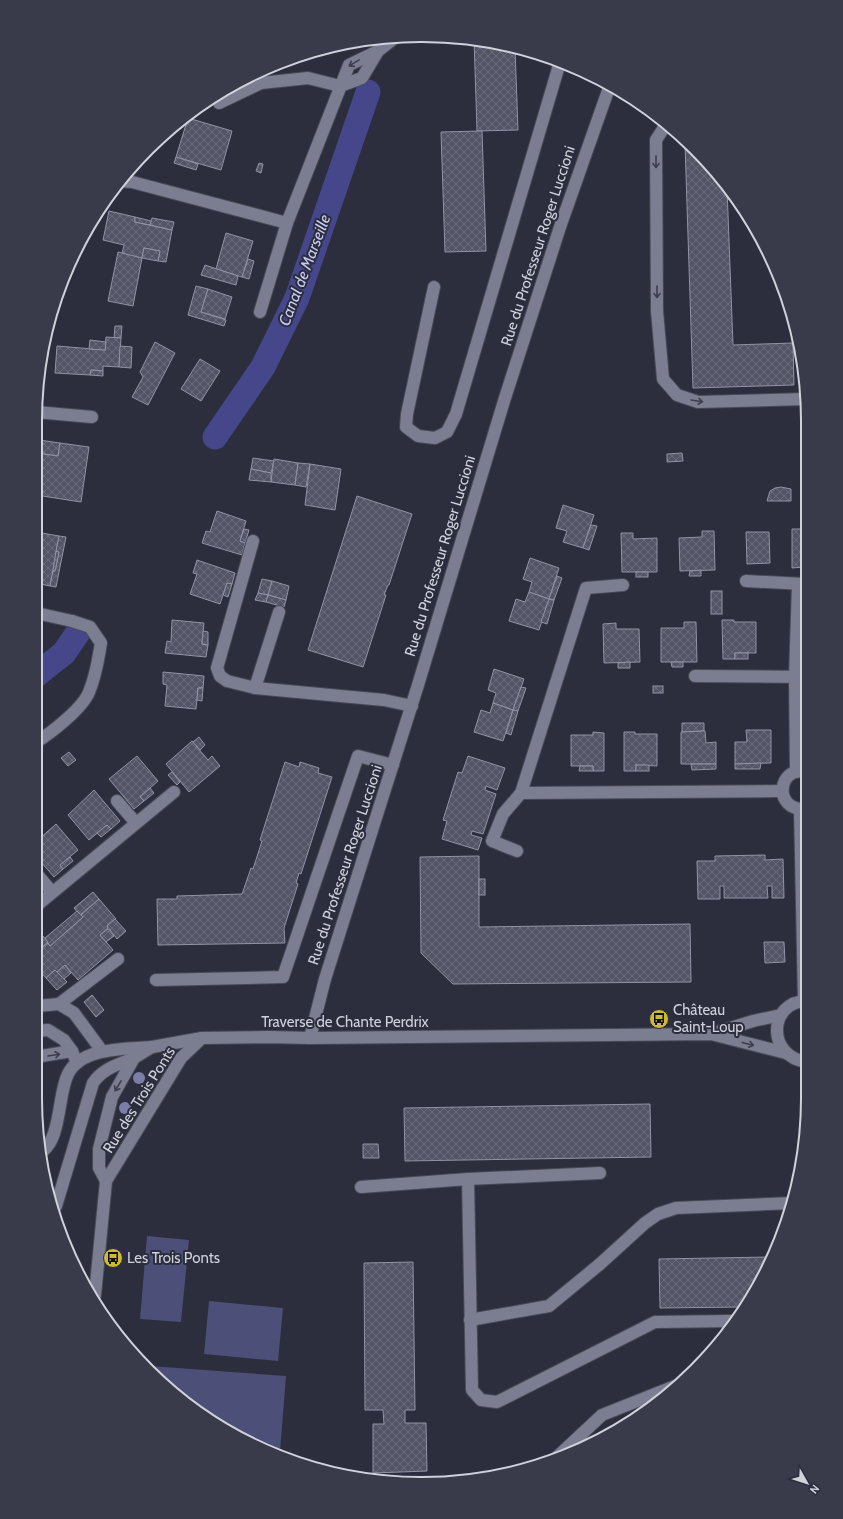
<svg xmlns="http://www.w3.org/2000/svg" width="843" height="1519" viewBox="0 0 843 1519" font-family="Cabin,sans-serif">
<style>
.green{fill:#4c4f77}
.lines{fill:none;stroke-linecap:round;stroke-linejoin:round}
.canal{stroke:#46478a;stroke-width:25}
.building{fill:url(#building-cross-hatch);stroke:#9193a6}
.service-casing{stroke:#484a57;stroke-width:14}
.minor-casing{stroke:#484a57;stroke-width:14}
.tertiary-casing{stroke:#484a57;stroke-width:14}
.service{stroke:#7b7e90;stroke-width:12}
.minor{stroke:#7b7e90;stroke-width:12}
.tertiary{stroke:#7b7e90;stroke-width:12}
.tree{fill:#7b7fa7}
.oneway{stroke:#3c3d4e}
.labels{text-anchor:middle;stroke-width:4;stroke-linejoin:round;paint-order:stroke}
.street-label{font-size:15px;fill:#cfd1db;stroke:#2c2d3d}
.poi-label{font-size:15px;fill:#cfd1db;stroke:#2c2d3d;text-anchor:start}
.water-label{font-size:16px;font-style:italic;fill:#c6cbf2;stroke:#2c2d3d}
.rim{fill:none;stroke:#cfd1db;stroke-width:2}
</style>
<defs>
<pattern id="building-cross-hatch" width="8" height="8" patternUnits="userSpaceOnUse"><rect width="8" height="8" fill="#535566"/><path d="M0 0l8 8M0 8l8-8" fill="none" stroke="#6b6c7b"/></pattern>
</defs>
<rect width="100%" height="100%" fill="#2c2d3d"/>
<g class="green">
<path d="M147 1236 189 1240 181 1322 140 1319Z"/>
<path d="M209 1301 283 1308 278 1361 204 1354Z"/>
<path d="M150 1366 286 1376 280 1452 207 1419Z"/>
</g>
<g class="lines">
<g class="canal">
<path d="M215 437 263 367 297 298 368 92"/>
<path d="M35 676 64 653 79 631"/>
</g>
</g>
<g class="building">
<path d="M474 39 515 48 518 130 477 131Z"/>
<path d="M188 118 232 131 221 170 176 157Z"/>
<path d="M482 131 486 251 445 252 441 132Z"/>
<path d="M685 144H690L695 148 727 188 733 345 793 343 794 385 693 388Z"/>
<path d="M176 157 198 164 196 170 174 163Z"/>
<path d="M259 163 263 164 261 173 256 171Z"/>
<path d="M109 211 135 217V222L172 230 166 262 158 261 160 251 144 248 142 258 122 254 124 245 103 240Z"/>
<path d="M135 217 151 221 150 225 135 222Z"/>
<path d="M152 218 174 222 172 230 150 225Z"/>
<path d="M226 233 253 241 242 277 216 269Z"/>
<path d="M144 248 160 251 158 261 142 258Z"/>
<path d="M118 252 142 258 133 306 108 301Z"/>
<path d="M248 259 254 261 249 279 242 277Z"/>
<path d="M205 265 238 276 236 285 201 275Z"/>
<path d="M196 286 208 289 201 312 226 320 224 326 188 315Z"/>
<path d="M208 289 232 297 225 319 201 312Z"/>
<path d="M115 326H122L121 338H114Z"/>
<path d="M106 337 121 338 119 367 103 366V371L91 370 90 375 55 373 57 346 105 350Z"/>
<path d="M90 340 106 342 105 350 89 349Z"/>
<path d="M155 342 175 353 148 405 132 397 143 377 140 372Z"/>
<path d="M120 346 132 347 131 368 119 367Z"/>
<path d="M200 359 220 371 201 401 181 389Z"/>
<path d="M91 370 103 371V376L90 375Z"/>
<path d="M39 440 60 443 58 456 36 453Z"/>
<path d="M60 443 89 447 81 502 36 495V453L58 456Z"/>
<path d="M682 453 683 461 667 462V454Z"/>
<path d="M253 458 274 461 271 473 251 469Z"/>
<path d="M274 459 298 463 295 485 271 482Z"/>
<path d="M298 463 310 464 306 487 295 485Z"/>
<path d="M310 464 341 469 335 510 305 505Z"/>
<path d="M251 469 271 473V482L249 480Z"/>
<path d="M781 487 791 489V501H767L770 491 775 488Z"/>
<path d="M357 496 412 514 389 585H388L384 595H386L363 667 308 650Z"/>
<path d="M563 505 594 515 583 548 563 542 567 531 556 528Z"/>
<path d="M217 511 246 521 240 541 245 543 242 555 202 543 206 531 210 532Z"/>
<path d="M591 525 597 526 589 550 583 548Z"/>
<path d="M244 529 249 530 245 543 240 541Z"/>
<path d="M792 529H803V531H805V562H803L804 567 792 568Z"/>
<path d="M702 531H714L715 570 680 571 679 538 702 537Z"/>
<path d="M36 532 59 536 50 586 36 583Z"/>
<path d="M746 532H769L770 563 747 564Z"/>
<path d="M621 533H633V539L657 538V572H622Z"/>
<path d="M59 536 66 537 56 587 50 586 53 571H55L59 552 56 551Z"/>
<path d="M56 551 59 552 55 571H53Z"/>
<path d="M530 558 559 568 549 599 529 592 532 582 523 579Z"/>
<path d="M197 560 235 573 232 584 227 583 220 604 190 594 197 574 193 573Z"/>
<path d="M701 570V576H689L690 571Z"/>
<rect x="636" y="572" width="12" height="5"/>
<path d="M557 576 562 578 554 600 549 599Z"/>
<path d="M262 579 272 581 268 595 258 593Z"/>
<path d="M272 581 289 586 286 600 268 595Z"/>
<path d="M227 583 232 584 228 597 223 595Z"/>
<rect x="711" y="591" width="11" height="23"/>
<path d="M529 592 549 599 539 630 509 621 516 599 525 602Z"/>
<path d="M258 593 268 595 266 602 255 600Z"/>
<path d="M268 595 286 600 284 607 266 602Z"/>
<path d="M549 599 554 600 547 624 541 622Z"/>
<path d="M172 620 204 623 202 644 208 645 206 657 165 653 167 641 171 642Z"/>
<path d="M722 620H734V622H756V653H735V659H723Z"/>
<path d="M684 622H696L697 662H661V628H684Z"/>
<path d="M616 623V629H639L640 662 604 663 603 624Z"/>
<path d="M203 631 208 632V645L202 644Z"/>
<rect x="735" y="653" width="13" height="6"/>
<path d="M630 662V668H618V663Z"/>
<path d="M671 662H683V667H672Z"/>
<path d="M494 669 524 679 513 710 493 703 496 693 488 690Z"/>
<path d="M163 672 204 676 203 688H198L196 709 165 706 167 685 163 684Z"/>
<rect x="653" y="686" width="10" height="7"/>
<path d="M521 687 526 688 518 711 513 710Z"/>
<path d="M198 688H203L202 701 197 700Z"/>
<path d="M493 703 513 710 503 741 474 732 481 710 490 713Z"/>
<path d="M513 710 518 711 511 735 506 733Z"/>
<path d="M682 723H704V731L682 732Z"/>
<path d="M746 730H771V763L735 764V742H747Z"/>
<path d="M705 731 706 743 716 742V764H681V732Z"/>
<path d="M593 732 604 733V771H593V766H571V735H593Z"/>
<path d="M624 732H635V734H657V766L636 765V771H624Z"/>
<path d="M199 737 205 745 200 750 193 742Z"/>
<path d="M192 741 208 760 212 756 220 766 189 792 166 764Z"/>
<path d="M69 752 76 760 68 766 61 758Z"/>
<path d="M137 756 158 781 140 797 144 801 134 809 109 779Z"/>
<path d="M468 756 505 768 497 790 486 786 485 790 496 794 483 834 472 831 471 835 482 838 478 850 442 839 447 821 443 820 458 772 462 773Z"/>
<path d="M285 762 299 767 300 762 319 768 318 773 332 777 301 874 299 873 296 883 298 884 284 928 285 943 158 945 157 899H177V896L242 894 251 868 253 869 262 841 260 840Z"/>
<path d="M761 763 760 769H735V764Z"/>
<path d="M691 764H716V769L692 770Z"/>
<rect x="636" y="765" width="13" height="6"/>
<path d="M580 766H593V771H579Z"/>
<path d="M172 772 180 782 177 785 168 775Z"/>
<path d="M150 788 154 793 144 801 140 797Z"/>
<path d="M94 790 120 821 111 829 107 825 89 840 68 815Z"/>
<path d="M56 824 78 850 60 865 63 869 54 877 35 855V841L38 840Z"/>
<path d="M107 825 111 829 101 837 97 833Z"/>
<path d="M765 855V860L783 859 784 898H772V886H767L768 898H724V886H720V899H698L697 861H715V856Z"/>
<path d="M479 856V927L690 924 691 982 453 984 421 953 420 857Z"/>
<path d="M70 857 73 861 63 869 60 865Z"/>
<rect x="479" y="879" width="6" height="16"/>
<path d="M93 892 99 899 80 915 74 908Z"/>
<path d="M99 899 116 919 107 926 108 928 100 935 113 950 78 980 65 965 57 972 55 970 46 978 35 965V953L48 943 50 946 83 917 81 915Z"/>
<path d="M77 911 83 917 50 946 45 938Z"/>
<path d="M115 919 126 931 117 939 107 926Z"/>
<path d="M108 929 114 936 106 942 100 935Z"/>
<path d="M42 935 48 942 35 953V941Z"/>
<path d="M764 942H784L785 962 765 963Z"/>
<path d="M65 965 71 973 64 979 57 972Z"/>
<path d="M55 970 67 982 57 990 46 978Z"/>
<path d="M92 995 104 1010 96 1017 84 1002Z"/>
<path d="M650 1104 651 1157 405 1161 404 1108Z"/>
<path d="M363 1144H378L379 1158H363Z"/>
<path d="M770 1257 756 1291 743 1307 660 1308 659 1259Z"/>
<path d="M413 1262 415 1410H405V1423H426L427 1471 373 1473V1424H384L383 1410H365L364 1263Z"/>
</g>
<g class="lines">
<defs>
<g id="service">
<path d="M219 103 261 83 308 78 340 86"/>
<path d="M665 126 656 140 657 311 663 379 677 395 698 402 805 399"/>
<path d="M434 287 407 414 406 427 418 436 435 438 447 432 456 414 560 62"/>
<path d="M253 541 217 668 220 676 227 681 255 688 384 700 412 706"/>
<path d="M36 613 72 621"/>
<path d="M255 688 279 612"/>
<path d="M117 801 136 823"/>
<path d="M35 872 52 892"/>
<path d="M35 907 174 792"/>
<path d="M156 980 283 977 358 756 393 765"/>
<path d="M59 1004 118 959"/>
<path d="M35 1005 37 1006 59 1004 74 1013 102 1051"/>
<path d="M468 1179 472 1390 481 1400 497 1402 655 1322 731 1321"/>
<path d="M361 1187 468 1179 600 1173"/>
<path d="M53 1208 56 1206 93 1083C103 1068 118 1065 134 1058"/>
<path d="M470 1320 549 1306 600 1264 645 1223 658 1214 676 1208 792 1203"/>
<path d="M557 1457 602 1415 680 1384"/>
</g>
<g id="minor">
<path d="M340 86 362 78 378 51"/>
<path d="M121 181 132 182 287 223 349 65 378 51 397 36"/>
<path d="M260 312 287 223"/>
<path d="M36 412 92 417"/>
<path d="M746 581 804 584"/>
<path d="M695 676 806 677"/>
<path d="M35 743C51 733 83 708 89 692 96 676 98 660 101 643L90 627 72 621"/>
<path d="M796 772 795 677 798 584"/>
<path d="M806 772C778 765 772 811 806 809"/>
<path d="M521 793 782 791"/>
<path d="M800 809 804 1001"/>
<path d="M517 851 492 841 503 814 521 793 586 588 623 585"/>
<path d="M807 1001C768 1001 766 1057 807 1062"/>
<path d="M35 1031 48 1030 64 1040 72 1051 77 1063"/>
<path d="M711 1034 753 1021 781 1015"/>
<path d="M310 1038 711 1034 786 1053"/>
<path d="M35 1057 72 1051"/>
<path d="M44 1150C53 1142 56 1128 58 1117 61 1104 62 1086 68 1074 81 1047 126 1049 152 1047"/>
</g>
<g id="tertiary">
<path d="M106 1181 99 1168V1149L112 1097 134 1058 152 1047 202 1038 269 1037 310 1038 325 979 418 685 504 401 560 227 610 85"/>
<path d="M95 1295 106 1181 181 1058 202 1038"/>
</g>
</defs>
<use href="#service" class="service-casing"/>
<use href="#minor" class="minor-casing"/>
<use href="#tertiary" class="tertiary-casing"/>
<use href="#service" class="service"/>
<use href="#minor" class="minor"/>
<use href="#tertiary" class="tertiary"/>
</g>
<g class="tree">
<circle cx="139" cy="1078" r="6"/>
<circle cx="125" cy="1108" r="6"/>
</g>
<defs><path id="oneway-shaft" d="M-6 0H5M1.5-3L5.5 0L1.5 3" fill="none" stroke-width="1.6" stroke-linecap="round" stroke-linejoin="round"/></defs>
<g class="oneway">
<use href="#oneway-shaft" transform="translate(354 63) rotate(149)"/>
<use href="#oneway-shaft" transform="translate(656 162) rotate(90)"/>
<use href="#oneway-shaft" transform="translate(657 292) rotate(90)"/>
<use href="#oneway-shaft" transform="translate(697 401) rotate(9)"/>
<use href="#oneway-shaft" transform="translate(748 1044) rotate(14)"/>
<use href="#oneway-shaft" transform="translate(54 1055) rotate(-9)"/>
<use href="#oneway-shaft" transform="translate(118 1086) rotate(121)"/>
</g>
<defs>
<symbol id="bus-disc" viewBox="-11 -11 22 22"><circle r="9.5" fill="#cdb938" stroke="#2c2d3d"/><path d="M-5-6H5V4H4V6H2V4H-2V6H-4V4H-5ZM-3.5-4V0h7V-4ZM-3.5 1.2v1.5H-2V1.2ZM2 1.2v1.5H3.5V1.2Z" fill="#111"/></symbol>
</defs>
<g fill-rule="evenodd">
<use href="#bus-disc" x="648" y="1008" width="22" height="22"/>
<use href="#bus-disc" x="102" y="1247" width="22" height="22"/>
</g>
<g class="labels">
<g class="street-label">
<text transform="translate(538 246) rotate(-72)" y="5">Rue du Professeur Roger Luccioni</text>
<text transform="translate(440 556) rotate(-73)" y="5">Rue du Professeur Roger Luccioni</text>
<text transform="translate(345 865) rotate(-72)" y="5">Rue du Professeur Roger Luccioni</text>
<text x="345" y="1027">Traverse de Chante Perdrix</text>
<text transform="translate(139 1100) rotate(-58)" y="5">Rue des Trois Ponts</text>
</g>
<g class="poi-label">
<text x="673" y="1015">Château<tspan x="673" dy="17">Saint-Loup</tspan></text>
<text x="127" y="1263">Les Trois Ponts</text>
</g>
<g class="water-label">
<text transform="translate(304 270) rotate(-69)" y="6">Canal de Marseille</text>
</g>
</g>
<path d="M0 0H843V1519H0ZM421 42H422A379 379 0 0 1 801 421V1098A379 379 0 0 1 422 1477H421A379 379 0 0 1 42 1098V421A379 379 0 0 1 421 42Z" fill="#393a4a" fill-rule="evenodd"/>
<path class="rim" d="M421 42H422A379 379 0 0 1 801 421V1098A379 379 0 0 1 422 1477H421A379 379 0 0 1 42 1098V421A379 379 0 0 1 421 42Z"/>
<g transform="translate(807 1483) rotate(129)" stroke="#2c2d3d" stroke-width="3" paint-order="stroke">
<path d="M0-3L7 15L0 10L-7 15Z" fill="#cfd1db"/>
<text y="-6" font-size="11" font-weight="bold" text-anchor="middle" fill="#cfd1db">N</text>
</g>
</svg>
